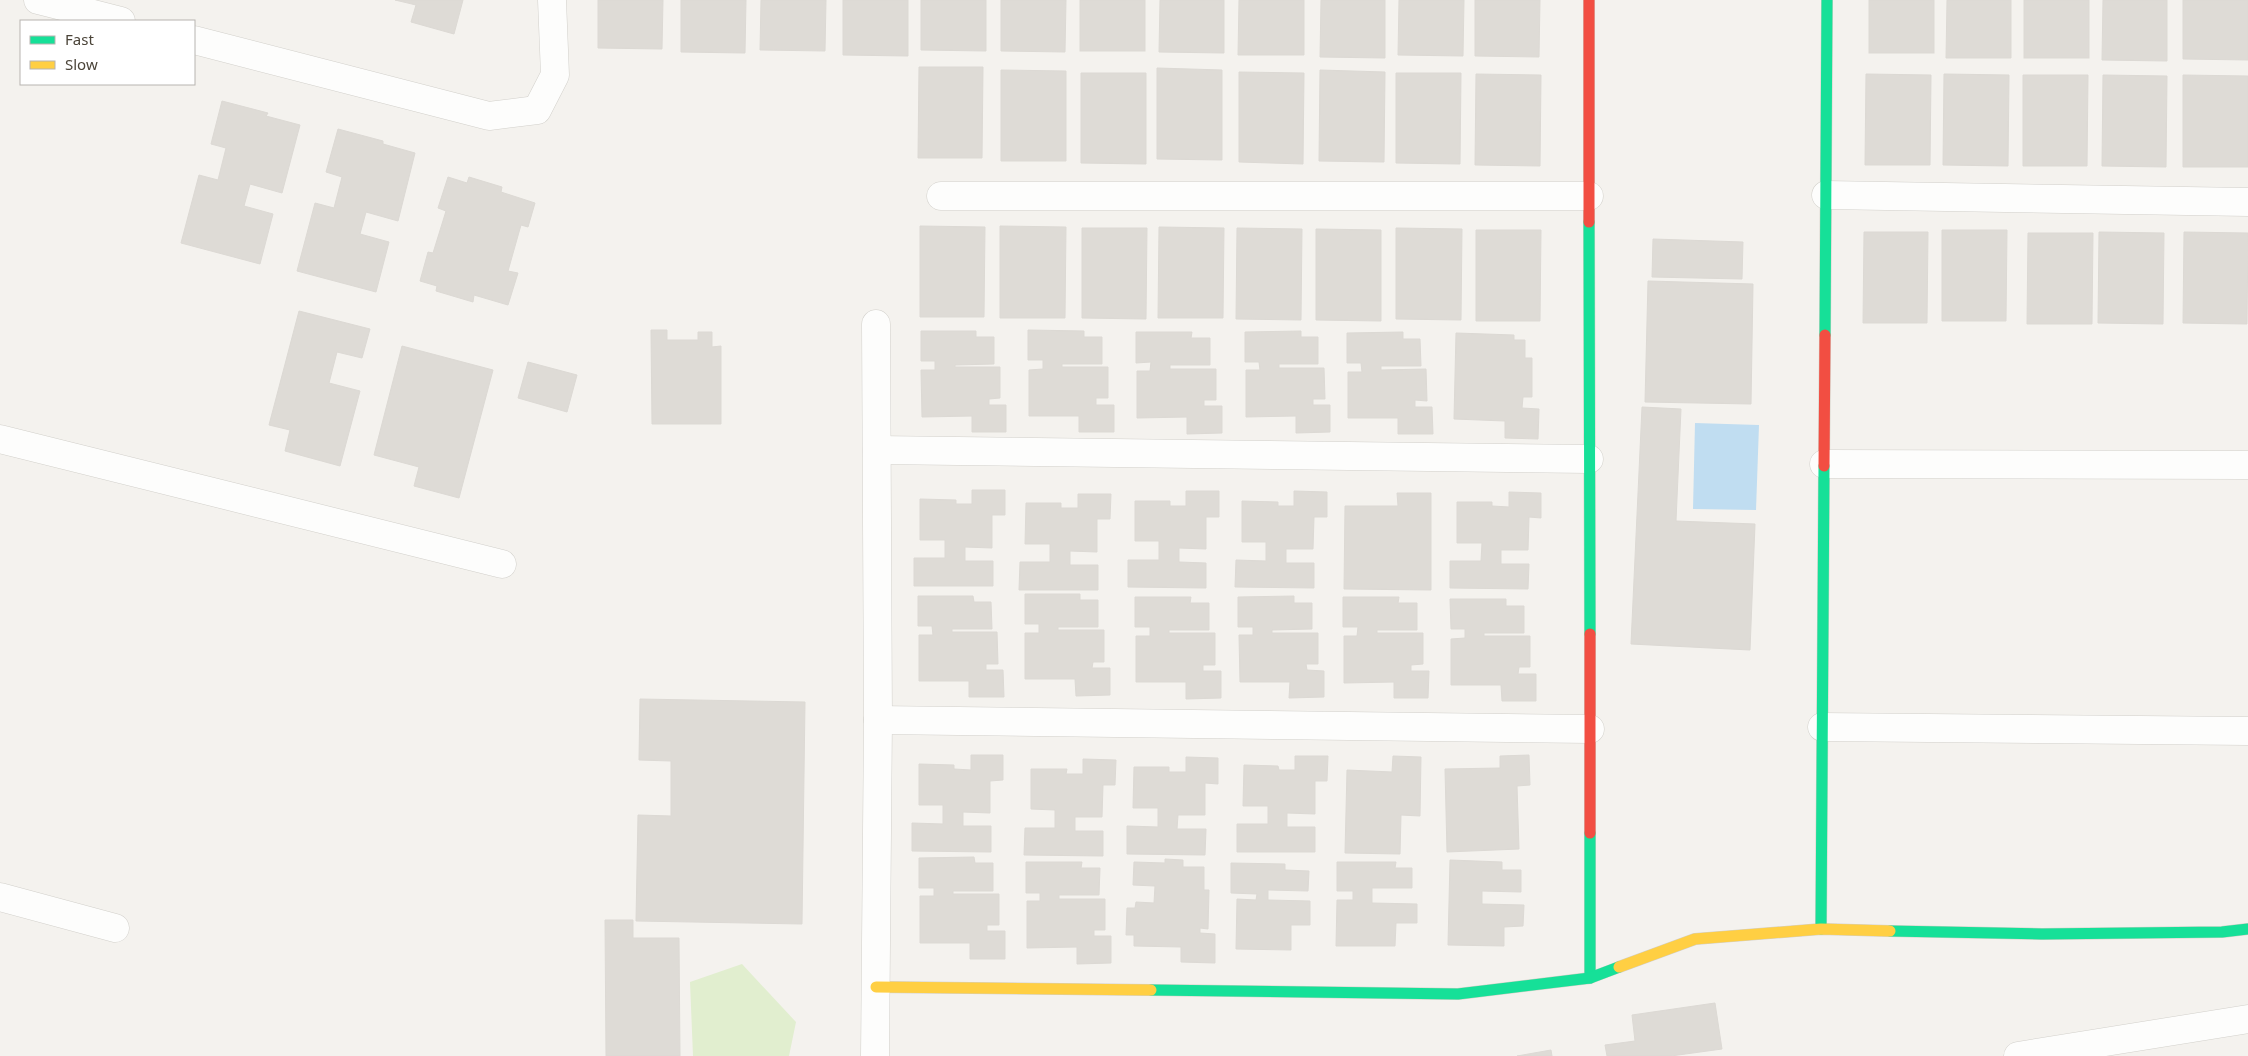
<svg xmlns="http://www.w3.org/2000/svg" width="2248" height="1056" viewBox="0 0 2248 1056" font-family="'Noto Sans',sans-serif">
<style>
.green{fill:#e1eecf}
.water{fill:#c0ddf1}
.building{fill:#dedbd6;stroke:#dcd9d4}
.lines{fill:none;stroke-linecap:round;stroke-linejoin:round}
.street-casing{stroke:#d2d0cb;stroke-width:29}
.fast-casing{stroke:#d3cfc5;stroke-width:12}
.slow-casing{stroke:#d3cfc5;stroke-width:12}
.jam-casing{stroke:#d3cfc5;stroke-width:12}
.street{stroke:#fdfdfc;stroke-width:28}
.fast{stroke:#16e098;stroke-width:11}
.slow{stroke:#ffcf43;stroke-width:11}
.jam{stroke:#f24e42;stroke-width:11}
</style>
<rect width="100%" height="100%" fill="#f4f2ee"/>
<path class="green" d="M742 964 796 1022 789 1056H693L690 982Z"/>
<path class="water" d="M1695 423 1759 425 1756 510 1693 509Z"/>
<g class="building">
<path d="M395 0H463L454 34 411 22 416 5Z"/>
<path d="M598 0H663L662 49 598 48Z"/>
<path d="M681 0H746L745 53 681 52Z"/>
<path d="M761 0H826L825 51 760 50Z"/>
<path d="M843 0H908V56L843 55Z"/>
<path d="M921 0H986V51L921 50Z"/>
<path d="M1001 0H1066L1065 52 1001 51Z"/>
<rect x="1080" y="0" width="65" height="51"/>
<path d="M1160 0H1224V53L1159 52Z"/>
<path d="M1239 0H1304V55H1238Z"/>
<path d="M1321 0H1385V58L1320 57Z"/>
<path d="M1399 0H1464L1463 56 1398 55Z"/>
<path d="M1475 0H1540L1539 57 1475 56Z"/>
<rect x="1869" y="0" width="65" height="53"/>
<path d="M1947 0H2011V58H1946Z"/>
<rect x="2024" y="0" width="65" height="58"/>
<path d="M2103 0H2167V61L2102 60Z"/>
<path d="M2183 0H2248V60L2183 59Z"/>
<path d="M919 67H983L982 158H918Z"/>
<path d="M1157 68 1222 70V160L1157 159Z"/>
<path d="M1001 70 1066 71V161H1001Z"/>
<path d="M1320 70 1385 72 1384 162 1319 161Z"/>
<path d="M1239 72 1304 73 1303 164 1239 162Z"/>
<path d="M1081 73H1146V164L1081 163Z"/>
<path d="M1396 73H1461L1460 164 1396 163Z"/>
<path d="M1476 74 1541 75 1540 166 1475 165Z"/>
<path d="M1866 74 1931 75 1930 165H1865Z"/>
<path d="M1944 74 2009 75 2008 166 1943 165Z"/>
<path d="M2023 75H2088L2087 166H2023Z"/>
<path d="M2103 75 2167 76 2166 167 2102 166Z"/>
<path d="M2183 75 2248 76V167H2183Z"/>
<path d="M222 101 268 113 266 116 300 125 282 193 250 184 244 206 273 214 260 264 181 243 199 175 218 180 226 148 211 144Z"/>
<path d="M338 129 383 141V144L415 153 398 221 366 212 360 234 389 242 376 292 297 271 315 203 334 208 342 177 326 172Z"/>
<path d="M448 177 467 183 469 177 502 187 501 192 535 203 528 227 521 225 508 271 518 273 508 305 474 295 473 302 436 291 437 286 420 281 428 252 433 253 446 211 438 208Z"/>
<path d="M920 226 985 227 984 317H920Z"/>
<path d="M1000 226 1066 227 1065 318H1000Z"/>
<path d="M1159 227 1224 228 1223 318H1158Z"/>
<path d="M1082 228H1147L1146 319 1082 318Z"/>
<path d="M1237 228 1302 229 1301 320 1236 319Z"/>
<path d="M1396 228 1462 229 1461 320 1396 319Z"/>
<path d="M1316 229 1381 230V321L1316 320Z"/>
<path d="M1476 230H1541L1540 321H1476Z"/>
<path d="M1942 230H2007L2006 321H1942Z"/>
<path d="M1864 232H1928L1927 323H1863Z"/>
<path d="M2099 232 2164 233 2163 324 2098 323Z"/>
<path d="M2184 232 2248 233 2247 324 2183 323Z"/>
<path d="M2028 233H2093L2092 324H2027Z"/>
<path d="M1653 239 1743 242 1742 279 1652 277Z"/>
<path d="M1648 281 1753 284 1751 404 1645 402Z"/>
<path d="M299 311 370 329 362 358 337 352 329 383 360 391 340 466 285 451 290 430 269 425Z"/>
<path d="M651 330H667V340H698V332H712V347L721 346V424H652Z"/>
<path d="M1028 330 1084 331V337H1102V364H1062V367H1108V398H1096V405H1114V432H1079V416H1029V370L1043 369V360H1028Z"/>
<path d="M921 331H976V337H994V364L955 365V367H1000V398L989 399V405H1006V432H972V416L922 417 921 370H935V361H921Z"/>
<path d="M1301 331V337H1318V364H1279V368H1324L1325 399H1313V405H1330V432L1296 433V416L1246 417V370H1260L1259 362H1245V332Z"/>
<path d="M1136 332H1192L1191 338H1210V365H1170V369H1216V400H1204V406H1222V433L1187 434V417L1137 418V371H1150L1151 362 1136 363Z"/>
<path d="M1403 332V339H1420L1421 366H1381V370L1426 369 1427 401 1415 400V407H1432L1433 434H1398V418H1348V372H1362L1361 363H1347V333Z"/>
<path d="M1456 333 1514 335V340H1525V358H1532V397H1523L1522 408 1539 409 1538 439 1505 438V421L1454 419Z"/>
<path d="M402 346 493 370 459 498 414 486 419 467 374 455Z"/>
<path d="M528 362 577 375 567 412 518 398Z"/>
<path d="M1642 407 1681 409 1676 521 1755 524 1750 650 1631 644Z"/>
<path d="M972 490H1005V515H992V548L965 547V561H993V586H914V558H945V540H920V499L956 500V504H972Z"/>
<path d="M1186 491H1219V517H1206V549L1179 548V562L1206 563V588L1128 587V560H1159V541H1135V501H1170V506H1186Z"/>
<path d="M1294 491 1327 492V517H1314L1313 549H1286V563H1314V588L1235 587 1236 560 1266 561V542H1242V501L1278 502V506H1294Z"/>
<path d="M1509 492 1541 493V518L1529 517 1528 550H1501V564H1529L1528 589 1450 588V561H1481L1482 543H1457V502H1492V506L1509 507Z"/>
<path d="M1397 493H1431V590L1344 589 1345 506H1398Z"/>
<path d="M1078 494H1111L1110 519H1097V552L1070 551V565H1098V590H1019L1020 562H1050V544H1025L1026 503H1061V508H1078Z"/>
<path d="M1025 594H1080V600H1098V627H1058V630H1104V662H1093L1092 668H1110V695L1076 696 1075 679H1025V633H1039V624H1025Z"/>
<path d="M918 596H973L974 602H991L992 629H952V632H997L998 664H986V670H1003L1004 697H969V681H919V635H933L932 626H918Z"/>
<path d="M1294 596V603H1312V629L1272 630V633H1318V664H1306L1307 670 1324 671V697L1289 698 1290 682H1240L1239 635H1253V627H1238V597Z"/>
<path d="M1135 597H1191L1190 603H1209V630H1169V633H1215V665H1203V671H1221V698L1186 699V682H1136V636H1150V627H1135Z"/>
<path d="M1343 597H1399L1398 603H1417V630H1377V633H1423V664L1411 665V671H1429L1428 698H1394V682L1344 683V636H1357L1358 627H1343Z"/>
<path d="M1450 599H1506V606H1524V633H1484V636H1530V667H1519L1518 674H1536V701H1502L1501 685H1451V639L1465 638V629H1451Z"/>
<path d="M640 699 805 702 802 924 636 921 638 815 671 816V761L639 760Z"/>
<path d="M971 755H1003V780L990 781V813L963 812V826H991V852L912 851V823L943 824V805H919V764L954 765V769L971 770Z"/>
<path d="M1529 755 1530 785 1517 786 1519 849 1447 852 1445 769 1500 768V756Z"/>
<path d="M1295 756H1328L1327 781H1315V814L1287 813V827H1315V852H1237V824H1268V806H1243L1244 765 1278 766 1279 770H1295Z"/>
<path d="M1393 756 1421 757 1420 816 1401 815 1400 854 1345 853 1347 770 1392 772Z"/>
<path d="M1186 757 1218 758V784L1205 783V815H1178L1177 829H1206L1205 855 1127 854V826L1158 827V808H1133L1134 767H1169V772H1186Z"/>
<path d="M1083 759 1116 760 1115 785H1103L1102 817H1075V831H1103V856L1024 855 1025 828H1055V810L1031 809V769H1067L1066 774H1083Z"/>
<path d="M974 857 975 863H993V891H953V894H999V925H987V931H1005V959H970V943H920V896H934V888H919V858Z"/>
<path d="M1165 859 1183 860V867H1204V890H1209L1208 929 1200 928V933L1215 934V963L1181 962V947L1134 946V935H1126L1127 908H1135L1136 902 1154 903 1155 886 1133 885 1134 862 1165 863Z"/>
<path d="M1450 860 1502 862V870H1521V892L1482 891V904L1524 905 1523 926 1504 927V946L1448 945Z"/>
<path d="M1026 862H1082L1081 868H1100L1099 895H1059V899H1105V930H1094V936H1111V963L1077 964V947L1027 948V901H1040V893H1026Z"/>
<path d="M1337 862H1396L1395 868H1412V888H1372V903L1417 904V923H1396L1395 946H1336L1337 900H1353V891H1337Z"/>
<path d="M1231 863 1285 864V870L1309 871 1308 891 1268 890V900L1310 901V925H1291V950L1236 949 1237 899 1256 900 1257 894 1231 893Z"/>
<path d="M605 920H633V938H679L680 1056H606Z"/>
<path d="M1715 1003 1722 1049 1671 1056H1607L1605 1045 1635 1041 1632 1015Z"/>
<path d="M1551 1050 1552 1056H1517Z"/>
</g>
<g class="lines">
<defs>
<g id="street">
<path d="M38 0 121 21"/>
<path d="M194 40 489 116 537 110 555 75 552 0"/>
<path d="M1826 195 2248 202"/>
<path d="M941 196H1589"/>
<path d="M0 439 502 564"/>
<path d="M877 450 1589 459"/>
<path d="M1824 464 2248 465"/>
<path d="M878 720 1590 729"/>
<path d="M1822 727 2248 731"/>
<path d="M0 897 115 928"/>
<path d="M875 1056 878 720 876 324"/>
<path d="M2018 1056 2248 1019"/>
</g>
<g id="fast">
<path d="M1589 222 1590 634"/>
<path d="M1825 335 1827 0"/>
<path d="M1590 833V978"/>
<path d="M1821 929 1824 466"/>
<path d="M1890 931 2042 934 2222 932 2248 929"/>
<path d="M1151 990 1458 994 1590 978 1619 967"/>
</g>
<g id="slow">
<path d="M1619 967 1695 939 1821 929 1890 931"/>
<path d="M876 987 1151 990"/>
</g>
<g id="jam">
<path d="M1589 0V222"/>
<path d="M1824 466 1825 335"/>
<path d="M1590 634V833"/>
</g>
</defs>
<use href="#street" class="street-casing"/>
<use href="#fast" class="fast-casing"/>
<use href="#slow" class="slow-casing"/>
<use href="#jam" class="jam-casing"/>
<use href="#street" class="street"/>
<use href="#fast" class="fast"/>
<use href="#slow" class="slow"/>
<use href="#jam" class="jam"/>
</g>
<rect x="20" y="20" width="175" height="65" fill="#ffffff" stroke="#b7b4b0"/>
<rect x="30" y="36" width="25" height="8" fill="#16e098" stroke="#b7b4b0"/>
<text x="65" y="45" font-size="15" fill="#4b4439">Fast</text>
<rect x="30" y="61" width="25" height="8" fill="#ffcf43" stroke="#b7b4b0"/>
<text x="65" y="70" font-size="15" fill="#4b4439">Slow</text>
</svg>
